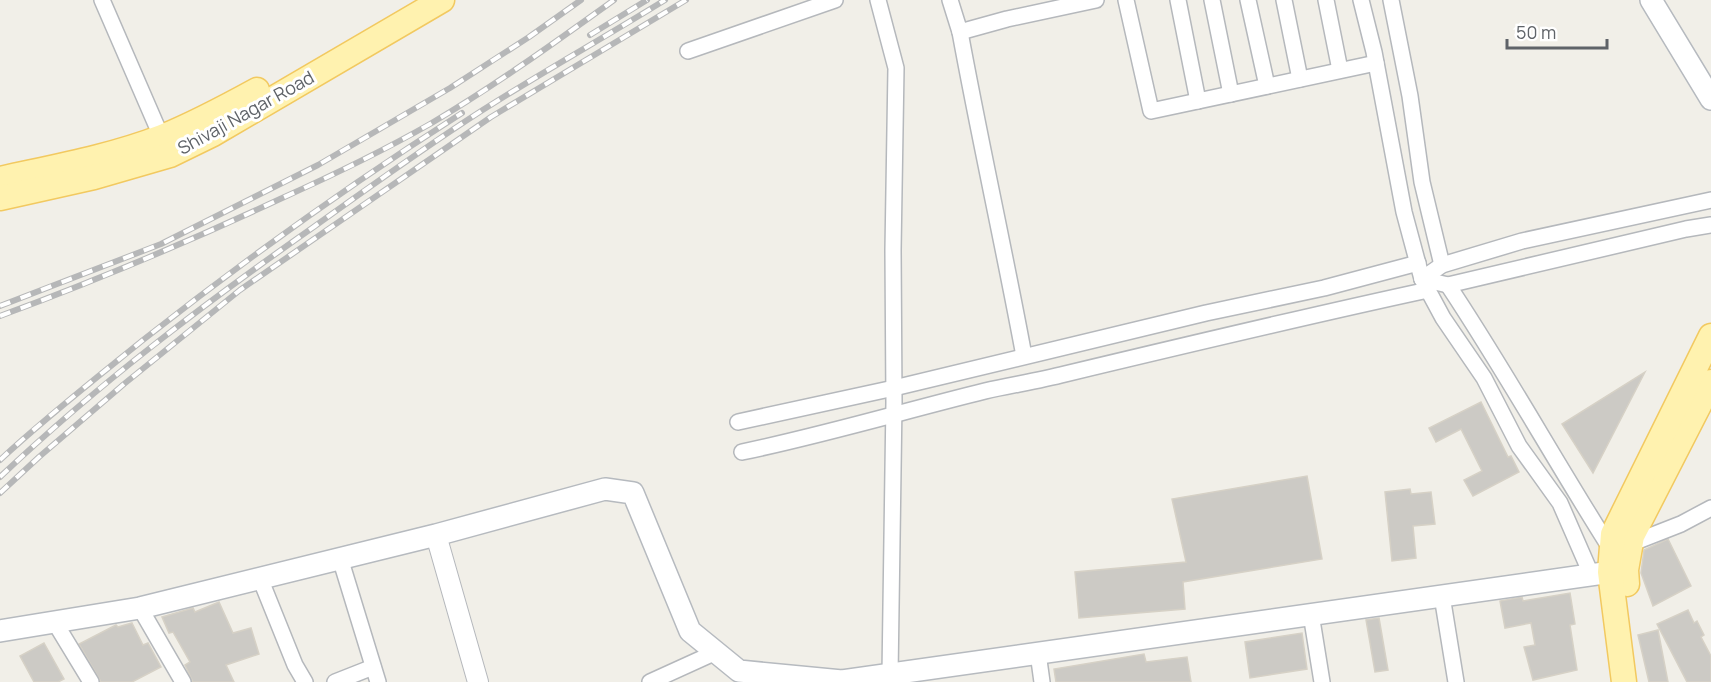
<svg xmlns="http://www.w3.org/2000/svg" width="1711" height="682" viewBox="0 0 1711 682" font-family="Manrope,sans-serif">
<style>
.building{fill:#cccac5;stroke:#d6d1c6;stroke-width:1.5}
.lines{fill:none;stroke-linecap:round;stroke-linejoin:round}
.minor-casing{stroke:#b5b8bc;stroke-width:18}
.tertiary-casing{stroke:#b5b8bc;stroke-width:22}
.secondary-casing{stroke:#b6babf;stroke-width:24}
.primary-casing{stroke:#f2c960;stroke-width:27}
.minor{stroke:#fff;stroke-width:15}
.tertiary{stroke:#fff;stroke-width:20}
.secondary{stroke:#fff;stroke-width:21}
.primary{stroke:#fff2af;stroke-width:24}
.rail-casing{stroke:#b6b7b8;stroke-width:6}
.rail{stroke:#fff;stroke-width:4;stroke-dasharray:11;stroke-linecap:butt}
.labels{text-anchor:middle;stroke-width:6;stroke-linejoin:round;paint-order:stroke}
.street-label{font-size:18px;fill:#5f6368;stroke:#fff}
</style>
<rect width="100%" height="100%" fill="#f1efe8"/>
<g class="building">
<path d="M1645 372 1593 473 1562 424Z"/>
<path d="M1481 402 1508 457 1511 456 1519 472 1473 496 1464 480 1482 471 1461 429 1436 442 1429 428Z"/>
<path d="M1307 476 1322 559 1183 582 1185 609 1079 618 1075 572 1186 562 1172 499Z"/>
<path d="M1410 489 1411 494 1431 492 1435 524 1413 526 1416 558 1392 561 1385 492Z"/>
<path d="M1668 539 1691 586 1653 606 1641 573 1644 550Z"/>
<path d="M1570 593 1575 624 1570 625 1577 670 1533 680 1524 647 1535 645 1531 623 1505 628 1500 601 1522 597 1523 601Z"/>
<path d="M219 602 233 633 251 628 259 654 226 665 234 682H193L185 665 190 662 173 632 169 633 162 617 193 608 195 612Z"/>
<path d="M1688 610 1694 623 1697 621 1704 635 1701 637 1711 656V682H1687L1657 624Z"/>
<path d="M1379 618 1388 670 1375 672 1366 620Z"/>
<path d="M132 623 143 645 148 643 161 667 132 682H101L79 644 116 625 118 627Z"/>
<path d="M1658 630 1668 682H1649L1638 635Z"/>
<path d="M1302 633 1307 669 1250 678 1245 642Z"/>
<path d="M44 643 64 679 58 682H34L20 656Z"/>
<path d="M1144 654 1146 662 1187 657 1191 682H1056L1054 669Z"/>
</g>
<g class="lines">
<defs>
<g id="minor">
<path d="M102 0 164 143"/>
<path d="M878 0 896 68 893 250 894 402 890 675"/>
<path d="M950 0 960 32 1007 19 1096 0"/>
<path d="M1126 0 1151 111 1376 63"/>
<path d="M1178 0 1198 101"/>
<path d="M1212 0 1231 94"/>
<path d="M1248 0 1267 86"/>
<path d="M1284 0 1300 79"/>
<path d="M1326 0 1340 70"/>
<path d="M1361 0 1374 52 1404 212 1422 279 1443 318 1484 378 1519 446 1560 503 1591 574"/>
<path d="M1391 0 1410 96 1422 182 1442 265"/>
<path d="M960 32C980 141 1004 248 1024 356"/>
<path d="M688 51 835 0"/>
<path d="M1422 279 1442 265 1522 241 1711 200"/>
<path d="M1422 279 1448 285 1686 229 1711 225"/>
<path d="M1448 285C1506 372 1556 463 1612 551L1681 524 1711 508"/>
<path d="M738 422 894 388 1206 313 1324 288 1418 263"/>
<path d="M742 452C824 435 904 411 985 391 1011 385 1038 381 1065 374 1186 345 1307 316 1428 290"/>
<path d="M340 558 378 682"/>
<path d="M260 578 295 665 305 682"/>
<path d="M1442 596 1456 682"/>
<path d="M140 608 183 682"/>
<path d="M1311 614 1322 682"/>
<path d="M54 621 91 682"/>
<path d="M1038 653 1042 682"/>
<path d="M335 682 373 667"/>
<path d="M650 682 716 652"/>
</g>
<path id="tertiary" d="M436 535 478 682"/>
<g id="secondary">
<path d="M1651 0 1711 99"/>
<path d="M0 631 140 608 436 535 605 489 633 493 690 631 739 671 842 681 1625 570"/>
</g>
<g id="primary">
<path d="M0 179C54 167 110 157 162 137 194 124 226 107 257 90"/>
<path d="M0 198 94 177 170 155 213 134 442 0"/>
<path d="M1627 584 1626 570 1632 536 1711 382"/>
<path d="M1624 682 1610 572 1613 534 1711 336"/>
</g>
</defs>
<use href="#minor" class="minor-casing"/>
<use href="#tertiary" class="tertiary-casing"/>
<use href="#secondary" class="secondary-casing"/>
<use href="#primary" class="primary-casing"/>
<use href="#minor" class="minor"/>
<use href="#tertiary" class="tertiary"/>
<use href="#secondary" class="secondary"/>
<use href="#primary" class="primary"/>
<defs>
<g id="rail">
<path d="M590 35 647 0"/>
<path d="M0 306 161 244 318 165 450 88 529 37 581 0"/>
<path d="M0 316C95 281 188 242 280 199 331 176 381 152 430 124 493 87 554 43 614 0"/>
<path d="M0 460C45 418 95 379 143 340 246 259 352 183 462 113"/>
<path d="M0 477C98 384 205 303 315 226 368 188 421 150 475 115 537 75 602 39 665 0"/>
<path d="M0 493 39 457 124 384 240 290 491 117 686 0"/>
</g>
</defs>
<use href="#rail" class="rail-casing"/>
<use href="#rail" class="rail"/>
</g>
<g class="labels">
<g class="street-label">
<text transform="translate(246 113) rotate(-29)" y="6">Shivaji Nagar Road</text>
</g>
</g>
<path d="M1507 39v9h100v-9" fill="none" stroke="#5f6368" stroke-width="3"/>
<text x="1516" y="39" font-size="18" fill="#5f6368" stroke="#ffffff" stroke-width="4.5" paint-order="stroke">50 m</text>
</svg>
